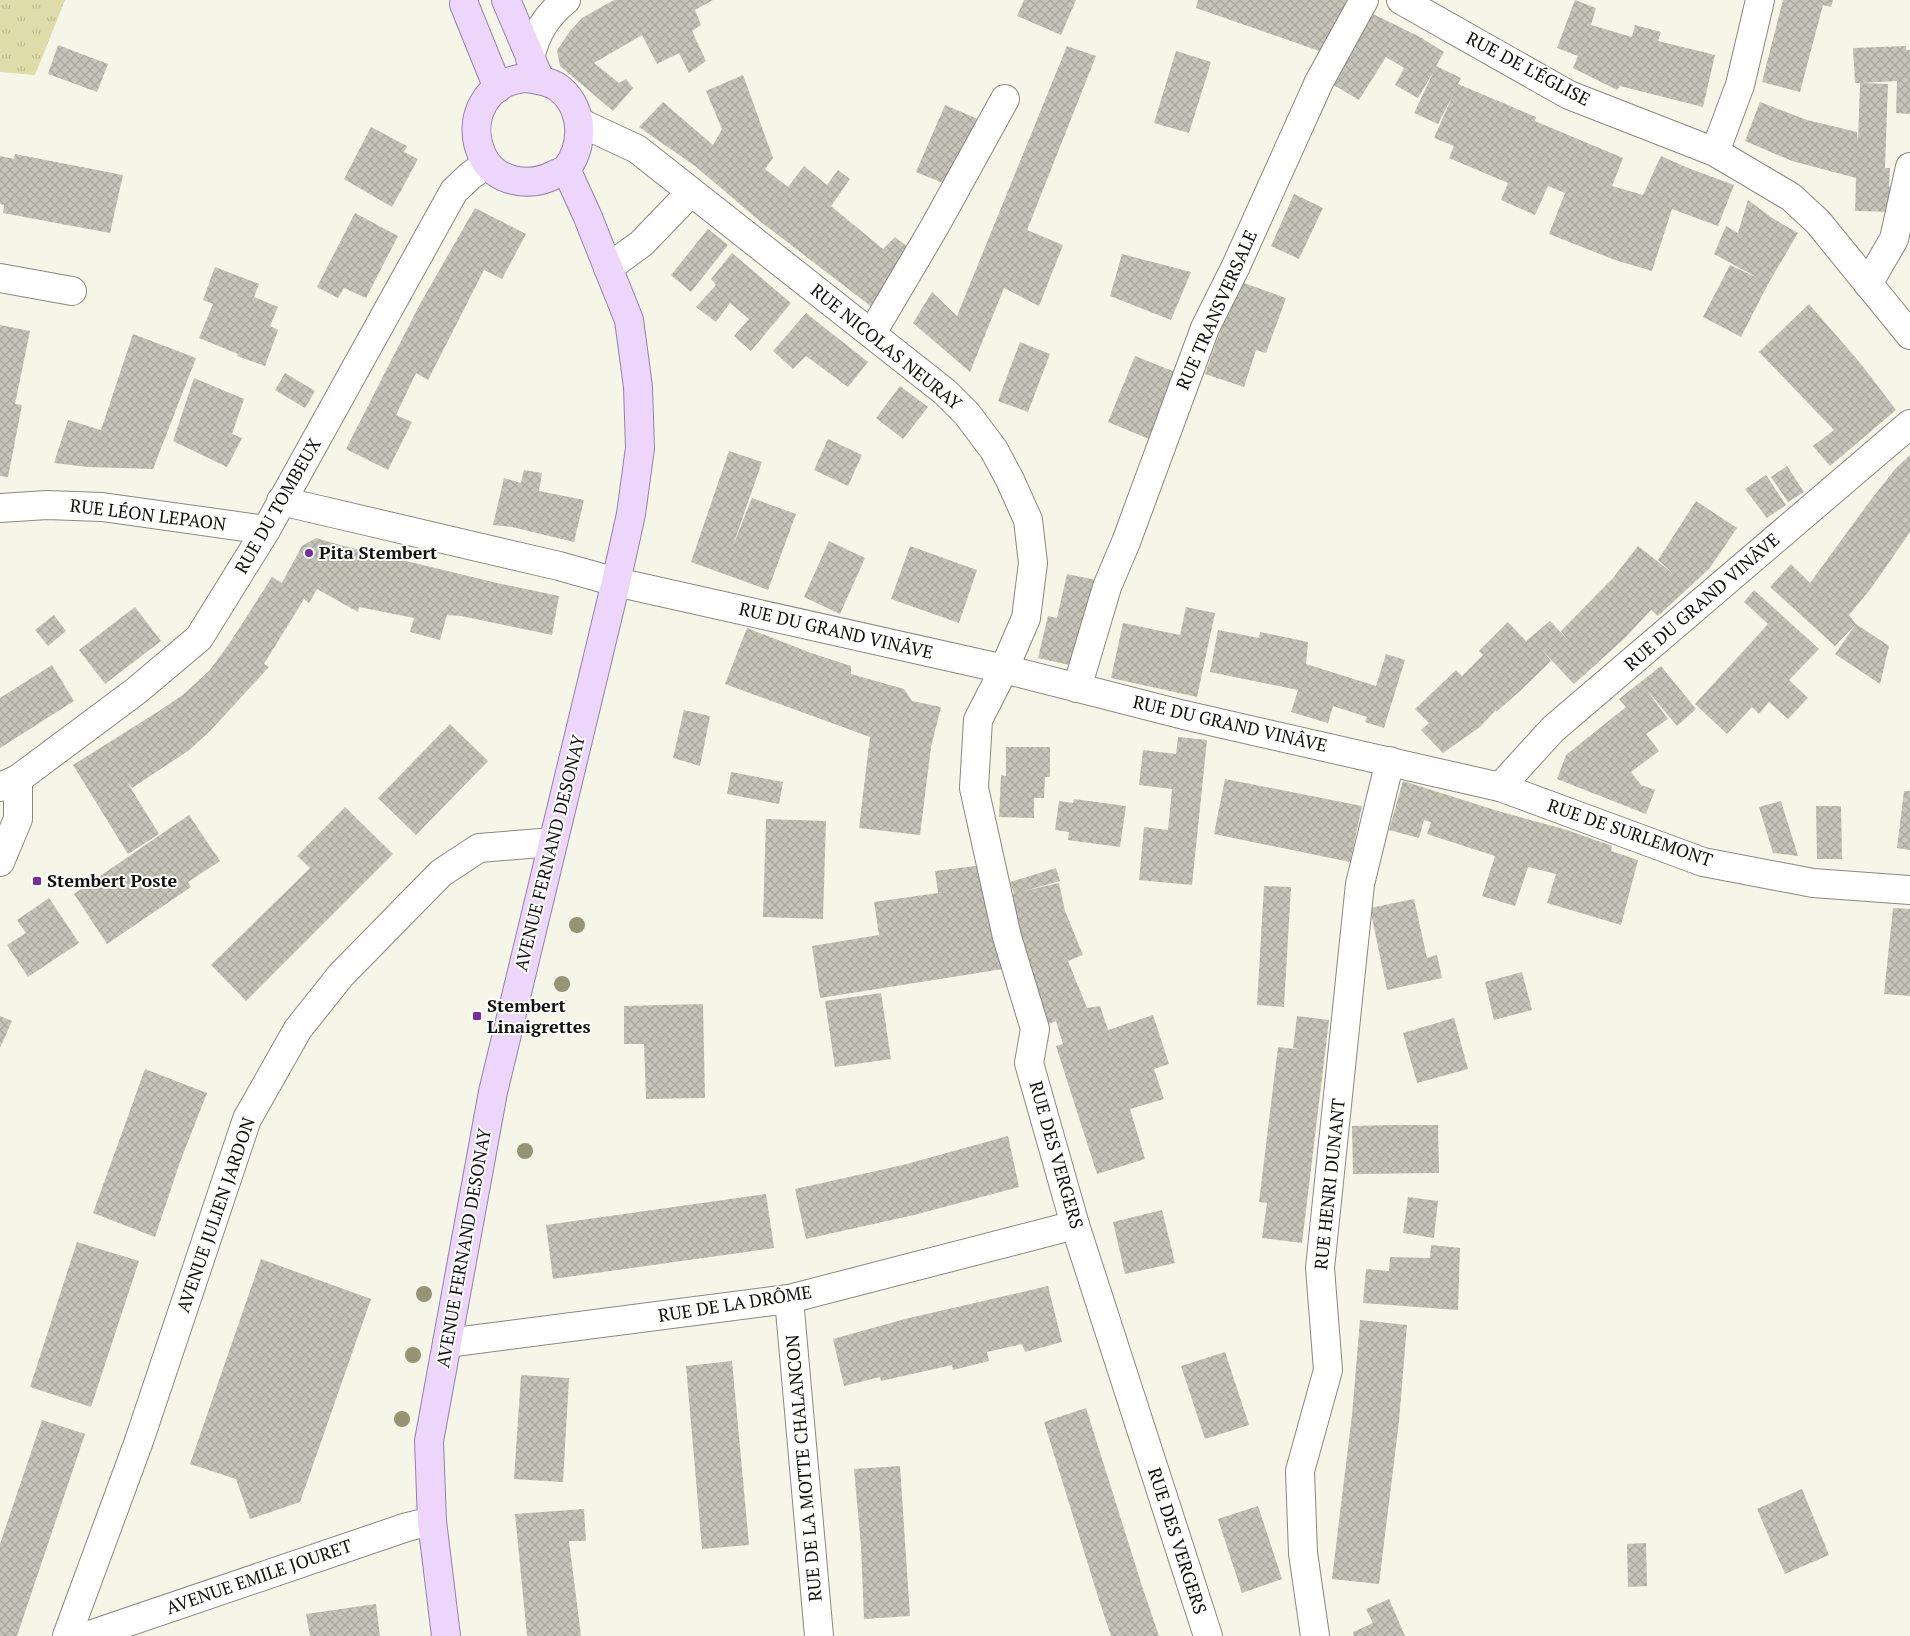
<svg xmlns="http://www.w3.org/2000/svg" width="1910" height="1636" viewBox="0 0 1910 1636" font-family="'PT Serif',serif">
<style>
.grass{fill:url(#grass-tufts)}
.building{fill:url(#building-cross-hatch)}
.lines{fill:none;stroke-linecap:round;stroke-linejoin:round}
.minor-casing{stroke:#89897d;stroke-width:30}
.major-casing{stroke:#9780a6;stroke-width:30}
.minor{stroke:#fff;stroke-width:28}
.major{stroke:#ecd6fb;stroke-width:28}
.tree{fill:#959474}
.poi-dot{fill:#772d9f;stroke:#fff;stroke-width:2}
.labels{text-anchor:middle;stroke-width:4;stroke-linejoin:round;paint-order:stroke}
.street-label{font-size:18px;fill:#11110d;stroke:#fff}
.poi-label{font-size:18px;font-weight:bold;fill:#11110d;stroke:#fff;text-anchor:start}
</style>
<defs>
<pattern id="grass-tufts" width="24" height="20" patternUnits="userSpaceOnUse" patternTransform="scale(1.25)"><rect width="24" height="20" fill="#dedda9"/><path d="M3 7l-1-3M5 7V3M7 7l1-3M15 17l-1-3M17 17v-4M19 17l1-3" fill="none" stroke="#bdbd90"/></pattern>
<pattern id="building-cross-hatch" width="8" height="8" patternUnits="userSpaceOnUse" patternTransform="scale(1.25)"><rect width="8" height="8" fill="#c4c4b8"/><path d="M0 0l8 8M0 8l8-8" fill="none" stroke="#a7a79d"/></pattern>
</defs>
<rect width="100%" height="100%" fill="#f5f5e8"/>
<path class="grass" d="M0 0H65L35 75 0 72Z"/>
<g class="building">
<path d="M614 0H713L695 10 701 25 692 31 706 61 689 73 679 53 657 64 642 35 594 63 619 83 626 79 633 88 613 111 560 66 557 50 570 31 582 18Z"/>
<path d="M1024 0H1076L1061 35 1017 16Z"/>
<path d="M1198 0H1354L1325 53 1196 8Z"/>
<path d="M1575 0 1596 8 1591 25 1632 37 1635 25 1661 32 1658 41 1715 55 1703 107 1620 86 1617 90 1573 68 1578 56 1557 48Z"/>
<path d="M1783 0H1833L1831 7 1823 5 1800 92 1762 82Z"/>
<path d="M1371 13 1420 37 1444 52 1436 66 1461 78 1458 84 1536 117 1535 121 1623 158 1612 186 1643 195 1661 156 1688 168 1734 185 1718 226 1672 209 1652 271 1615 260 1549 234 1565 193 1548 186 1535 215 1501 200 1508 183 1449 158 1454 146 1434 138 1453 95 1438 124 1414 113 1434 71 1418 98 1395 85 1404 68 1386 57 1359 100 1327 81Z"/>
<path d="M58 45 108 64 97 92 48 74Z"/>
<path d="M1067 46 1096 56 1027 230 1063 245 1039 306 1004 288 970 372 913 323 932 292 957 316Z"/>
<path d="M1906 46V50H1910V114L1896 113 1897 81 1860 83 1888 84 1885 168H1890L1889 186 1898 185 1897 212 1855 211 1856 178 1792 161 1745 141 1760 102 1807 120 1857 132 1858 141 1860 83H1855L1853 48Z"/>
<path d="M1176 51 1211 62 1189 133 1154 123Z"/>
<path d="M743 75 773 158 765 169 788 187 804 166 827 185 838 170 850 179 831 206 883 249 895 237 914 252 877 311 761 222 695 166 639 127 663 102 713 145 722 129 706 91Z"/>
<path d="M945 105 978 119 950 186 916 172Z"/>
<path d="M371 127 407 146 404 152 418 159 392 207 344 179Z"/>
<path d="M15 154 123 175 110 233 3 213 4 205 0 204V156L14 159Z"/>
<path d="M1294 194 1323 208 1299 259 1271 246Z"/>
<path d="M1748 200 1772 218 1798 233 1768 284 1741 337 1703 317 1730 265 1760 279 1714 254 1726 226 1738 233Z"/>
<path d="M475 208 526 234 502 279 484 270 428 380 416 373 396 415 412 422 388 470 346 449 420 304Z"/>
<path d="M355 213 398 236 366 298 344 288 338 298 317 287Z"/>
<path d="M708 229 728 245 691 292 671 275Z"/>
<path d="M732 253 791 303 751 351 734 336 749 319 730 303 716 322 696 307 716 285 711 279Z"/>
<path d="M1122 254 1191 272 1171 320 1110 296Z"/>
<path d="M215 267 259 284 254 297 278 307 270 326 278 330 265 366 237 356 238 354 199 338 213 304 203 300Z"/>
<path d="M1241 282 1286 298 1266 353 1256 350 1244 387 1205 374 1218 337Z"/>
<path d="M1809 304 1861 364 1896 410 1830 466 1813 446 1834 430 1759 352Z"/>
<path d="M806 313 868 362 848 387 806 356 793 369 773 351Z"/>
<path d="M0 325 30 331 15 404 22 405 8 477 0 476Z"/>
<path d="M133 334 196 358 153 469 88 467 54 463 68 420 101 430Z"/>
<path d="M1020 342 1050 354 1028 412 998 401Z"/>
<path d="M1135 356 1180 374 1154 441 1108 422Z"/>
<path d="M285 373 315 391 305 408 275 390Z"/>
<path d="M194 378 244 399 232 434 242 438 227 467 173 441Z"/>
<path d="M900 386 928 407 903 439 876 418Z"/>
<path d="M828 439 862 455 848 486 814 470Z"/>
<path d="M729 451 762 462 732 548 752 498 796 514 768 590 691 562Z"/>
<path d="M1910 455V532L1872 587 1849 615 1856 624 1889 646 1880 684 1835 654 1856 624 1835 646 1770 587 1791 564 1810 583 1867 505 1895 469Z"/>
<path d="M1787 466 1804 492 1788 502 1771 477Z"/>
<path d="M524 470 542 473 539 491 584 500 574 542 512 527 493 525 504 478 521 483Z"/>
<path d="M1766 475 1786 505 1767 518 1745 489Z"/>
<path d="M1696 501 1737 528 1709 569 1658 616 1651 610 1624 639 1574 684 1541 649 1551 661 1519 692 1496 712V710L1480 727 1443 753 1421 730 1429 723 1415 709 1456 670 1462 676 1483 655 1479 651 1508 622 1526 641 1550 621 1566 638 1561 631 1613 578 1638 546 1675 575 1658 560Z"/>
<path d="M316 538 340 545 497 583 559 596 552 635 461 616 447 615 440 640 410 632 414 618 359 607 358 612 317 589 309 603 304 599 264 664 269 667 210 731 188 751 132 788 127 782 159 834 128 854 73 765 159 711 184 694 209 671 229 644 272 577 282 583 302 546Z"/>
<path d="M829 541 865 558 840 614 804 597Z"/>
<path d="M910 546 977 570 959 623 891 599Z"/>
<path d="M1067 574 1096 580 1074 666 1038 658 1048 616 1057 618Z"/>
<path d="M1754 590 1819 649 1789 680 1808 698 1788 719 1769 702 1759 714 1752 707 1727 734 1695 704 1768 624 1744 602Z"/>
<path d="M135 607 161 641 105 684 79 650Z"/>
<path d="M1186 607 1215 613 1197 697 1111 678 1123 623 1180 635Z"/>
<path d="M54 615 66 631 48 646 35 630Z"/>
<path d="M747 628 811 653 851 666V674L904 689 912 701 941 707 931 747 920 835 859 828 870 737 725 684Z"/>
<path d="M1218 630 1259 638 1260 632 1308 642 1306 664 1376 686 1386 654 1405 660 1384 728 1365 722 1367 717 1333 706 1328 723 1291 712 1298 690 1210 672Z"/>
<path d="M52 665 74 701 0 748V698Z"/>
<path d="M1661 666 1696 709 1677 726 1646 689 1668 719 1646 734 1659 751 1631 772 1641 785 1655 790 1646 814 1557 779 1566 755 1626 707 1619 699Z"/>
<path d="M684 710 710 716 700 766 673 758Z"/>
<path d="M450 724 488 761 416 835 378 798Z"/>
<path d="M1178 737 1207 740 1192 885 1139 880 1144 827 1168 830 1172 789 1139 785 1143 750 1176 754Z"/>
<path d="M1006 747H1050V777H1045L1044 798H1034V818L999 817 1001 775 1006 776Z"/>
<path d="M731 772 783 782 779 804 727 794Z"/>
<path d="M1225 779 1362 806 1350 862 1214 834Z"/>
<path d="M1403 781 1498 811 1567 830 1612 846 1611 851 1638 860 1621 925 1547 903 1556 874 1528 867 1515 906 1482 896 1495 856 1427 834 1431 822 1424 820 1419 838 1389 830Z"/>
<path d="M1904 791H1910V850L1897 848Z"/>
<path d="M1074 799 1126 806 1120 847 1068 840 1069 832 1055 830 1059 801 1073 803Z"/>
<path d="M1781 801 1798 856 1773 853 1759 807Z"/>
<path d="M1816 806H1841L1842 859H1817Z"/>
<path d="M345 807 393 854 246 1001 211 965 310 868 297 856Z"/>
<path d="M189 815 220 861 188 882 191 887 107 944 74 894Z"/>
<path d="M766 819 826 821 823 919 763 917Z"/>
<path d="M984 865 1003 969 820 998 812 946 879 935 874 902 938 893 935 871Z"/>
<path d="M1056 868 1060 881 1024 891 1059 883 1065 911 1083 955 1068 961 1087 1008 1100 1006 1108 1030 1153 1015 1169 1064 1154 1069 1164 1099 1130 1109 1145 1159 1097 1174 1056 1046 1063 1044 1056 1021 1049 1024 1022 956 1005 896 1014 894 1010 882Z"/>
<path d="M1264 886 1291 887 1284 1007 1257 1005Z"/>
<path d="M49 898 79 943 28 977 7 945 26 933 17 920Z"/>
<path d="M1414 899 1427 958 1437 955 1442 978 1387 990 1370 908Z"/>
<path d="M1893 908 1910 909V996L1884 994Z"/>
<path d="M1522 972 1532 1010 1494 1020 1485 982Z"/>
<path d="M881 993 891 1059 835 1067 825 1001Z"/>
<path d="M703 1004 705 1098 646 1099 644 1044H624V1006Z"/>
<path d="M0 1016 12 1021 0 1048Z"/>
<path d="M1297 1016 1329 1020 1302 1243 1262 1238 1267 1203 1259 1202 1278 1047 1303 1050 1293 1048Z"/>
<path d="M1454 1018 1468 1069 1417 1083 1403 1033Z"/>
<path d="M145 1069 207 1093 180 1162 155 1237 93 1213Z"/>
<path d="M1391 1125H1438L1439 1173 1353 1174 1352 1126Z"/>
<path d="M1008 1136 1019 1187 914 1215 806 1239 795 1189 903 1165Z"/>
<path d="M766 1194 774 1248 553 1279 546 1225Z"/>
<path d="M1408 1197 1438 1201 1434 1238 1403 1233Z"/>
<path d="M1162 1210 1175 1263 1125 1274 1113 1222Z"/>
<path d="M77 1242 139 1261 91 1407 30 1387Z"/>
<path d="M1431 1245 1460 1248 1458 1310 1363 1303 1366 1269 1389 1271 1390 1257 1430 1258Z"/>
<path d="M261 1259 371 1299 300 1502 250 1519 236 1479 190 1464Z"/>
<path d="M1048 1286 1062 1342 1025 1352 1022 1344 987 1352 989 1361 953 1370 952 1365 881 1381 880 1377 844 1386 833 1339 905 1319Z"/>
<path d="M1360 1320 1407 1325 1399 1421 1379 1584 1332 1579 1352 1415Z"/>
<path d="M1225 1352 1249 1425 1205 1439 1181 1366Z"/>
<path d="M732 1361 749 1545 702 1549 686 1366Z"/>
<path d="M521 1375 569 1378 563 1482 514 1479Z"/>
<path d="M1086 1408 1142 1586 1159 1636H1111L1099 1600 1044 1422Z"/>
<path d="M42 1420 85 1434 17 1636H0V1544Z"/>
<path d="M900 1466 910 1616 864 1619 861 1546 854 1469Z"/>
<path d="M1802 1489 1829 1555 1785 1574 1757 1509Z"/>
<path d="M1258 1506 1282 1579 1242 1593 1218 1519Z"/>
<path d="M584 1509 586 1541H569L581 1636H527L515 1514Z"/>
<path d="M1646 1543 1647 1586 1628 1587 1627 1544Z"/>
<path d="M1389 1599 1405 1636H1354L1353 1632 1373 1623 1366 1609Z"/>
<path d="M376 1604 380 1636H310L306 1614Z"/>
</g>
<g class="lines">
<defs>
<g id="minor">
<path d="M1401 0 1569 95 1715 152 1791 197 1818 222 1910 335"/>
<path d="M530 58C536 33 546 16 566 0"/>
<path d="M579 122 637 149 945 392 967 414 994 450 1010 480 1028 520 1033 563 1026 618 1004 669 978 720 974 788 1007 937 1035 1029 1029 1063 1075 1225 1208 1636"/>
<path d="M1715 152 1740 85 1760 0"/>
<path d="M608 268 642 243 691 192"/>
<path d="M0 278 72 291"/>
<path d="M1868 284 1894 239 1910 167"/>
<path d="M872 333 935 226 1005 99"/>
<path d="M281 501 559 566 616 582 1004 669 1184 715 1500 787 1703 862 1813 883 1910 890"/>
<path d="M0 508 47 505 102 507 266 530"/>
<path d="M1077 688 1107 587 1126 542 1205 328 1236 266 1319 82 1364 0"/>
<path d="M0 787 18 779 136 691 199 638 266 530 454 191 471 175 486 165"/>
<path d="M1500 787 1553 729 1910 424"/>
<path d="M0 862 18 819V779"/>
<path d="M789 1299 819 1636"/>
<path d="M447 1343 789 1299 1075 1225"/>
<path d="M67 1636 139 1441 247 1119 298 1029 341 975 441 873 479 848 553 842"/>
<path d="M87 1636 407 1527 432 1521"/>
<path d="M1315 1636 1303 1553 1300 1471 1328 1370 1320 1268 1360 884 1390 761"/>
</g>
<g id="major">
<path d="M506 0 540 80"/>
<path d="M464 4 498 88"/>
<path d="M527 78C537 80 547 81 556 86 583 104 586 143 567 168 564 171 558 173 554 175 529 188 494 182 482 155 466 119 486 80 527 78Z"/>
<path d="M446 1636 432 1521 429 1441 493 1092 616 582 631 514 640 448 638 387 629 320 587 215 566 169"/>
</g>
</defs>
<use href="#minor" class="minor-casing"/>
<use href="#major" class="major-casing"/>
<use href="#minor" class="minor"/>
<use href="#major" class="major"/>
</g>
<g class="tree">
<circle cx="577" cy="925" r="8"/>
<circle cx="562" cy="984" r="8"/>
<circle cx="525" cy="1151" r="8"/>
<circle cx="424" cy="1294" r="8"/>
<circle cx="413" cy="1355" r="8"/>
<circle cx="402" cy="1419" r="8"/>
</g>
<g class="poi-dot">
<circle cx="309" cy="553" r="5"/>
<rect x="32" y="876" width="10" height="10" rx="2.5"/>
<rect x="472" y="1011" width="10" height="10" rx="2.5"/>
</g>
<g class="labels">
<g class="street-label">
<text transform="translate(1528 69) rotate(28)" y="6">RUE DE L'ÉGLISE</text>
<text transform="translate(1217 310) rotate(-66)" y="6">RUE TRANSVERSALE</text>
<text transform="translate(886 347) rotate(39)" y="6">RUE NICOLAS NEURAY</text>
<text transform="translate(278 506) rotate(-60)" y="6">RUE DU TOMBEUX</text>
<text transform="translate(148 515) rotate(7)" y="6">RUE LÉON LEPAON</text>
<text transform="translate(1702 602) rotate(-41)" y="6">RUE DU GRAND VINÂVE</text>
<text transform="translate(836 631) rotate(13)" y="6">RUE DU GRAND VINÂVE</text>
<text transform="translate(1230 724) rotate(13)" y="6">RUE DU GRAND VINÂVE</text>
<text transform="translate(1630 833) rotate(19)" y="6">RUE DE SURLEMONT</text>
<text transform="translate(550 853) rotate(-76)" y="6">AVENUE FERNAND DESONAY</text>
<text transform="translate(1056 1155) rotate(74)" y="6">RUE DES VERGERS</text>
<text transform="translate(1330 1184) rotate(-84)" y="6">RUE HENRI DUNANT</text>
<text transform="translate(216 1215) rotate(-71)" y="6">AVENUE JULIEN JARDON</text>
<text transform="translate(464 1248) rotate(-80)" y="6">AVENUE FERNAND DESONAY</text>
<text transform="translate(735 1304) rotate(-9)" y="6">RUE DE LA DRÔME</text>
<text transform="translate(804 1468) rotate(-95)" y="6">RUE DE LA MOTTE CHALANCON</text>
<text transform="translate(1177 1541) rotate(72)" y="6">RUE DES VERGERS</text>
<text transform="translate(259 1577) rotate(-19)" y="6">AVENUE EMILE JOURET</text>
</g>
<g class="poi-label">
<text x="319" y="559">Pita Stembert</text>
<text x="47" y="887">Stembert Poste</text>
<text x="487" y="1012">Stembert<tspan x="487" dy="21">Linaigrettes</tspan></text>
</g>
</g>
</svg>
